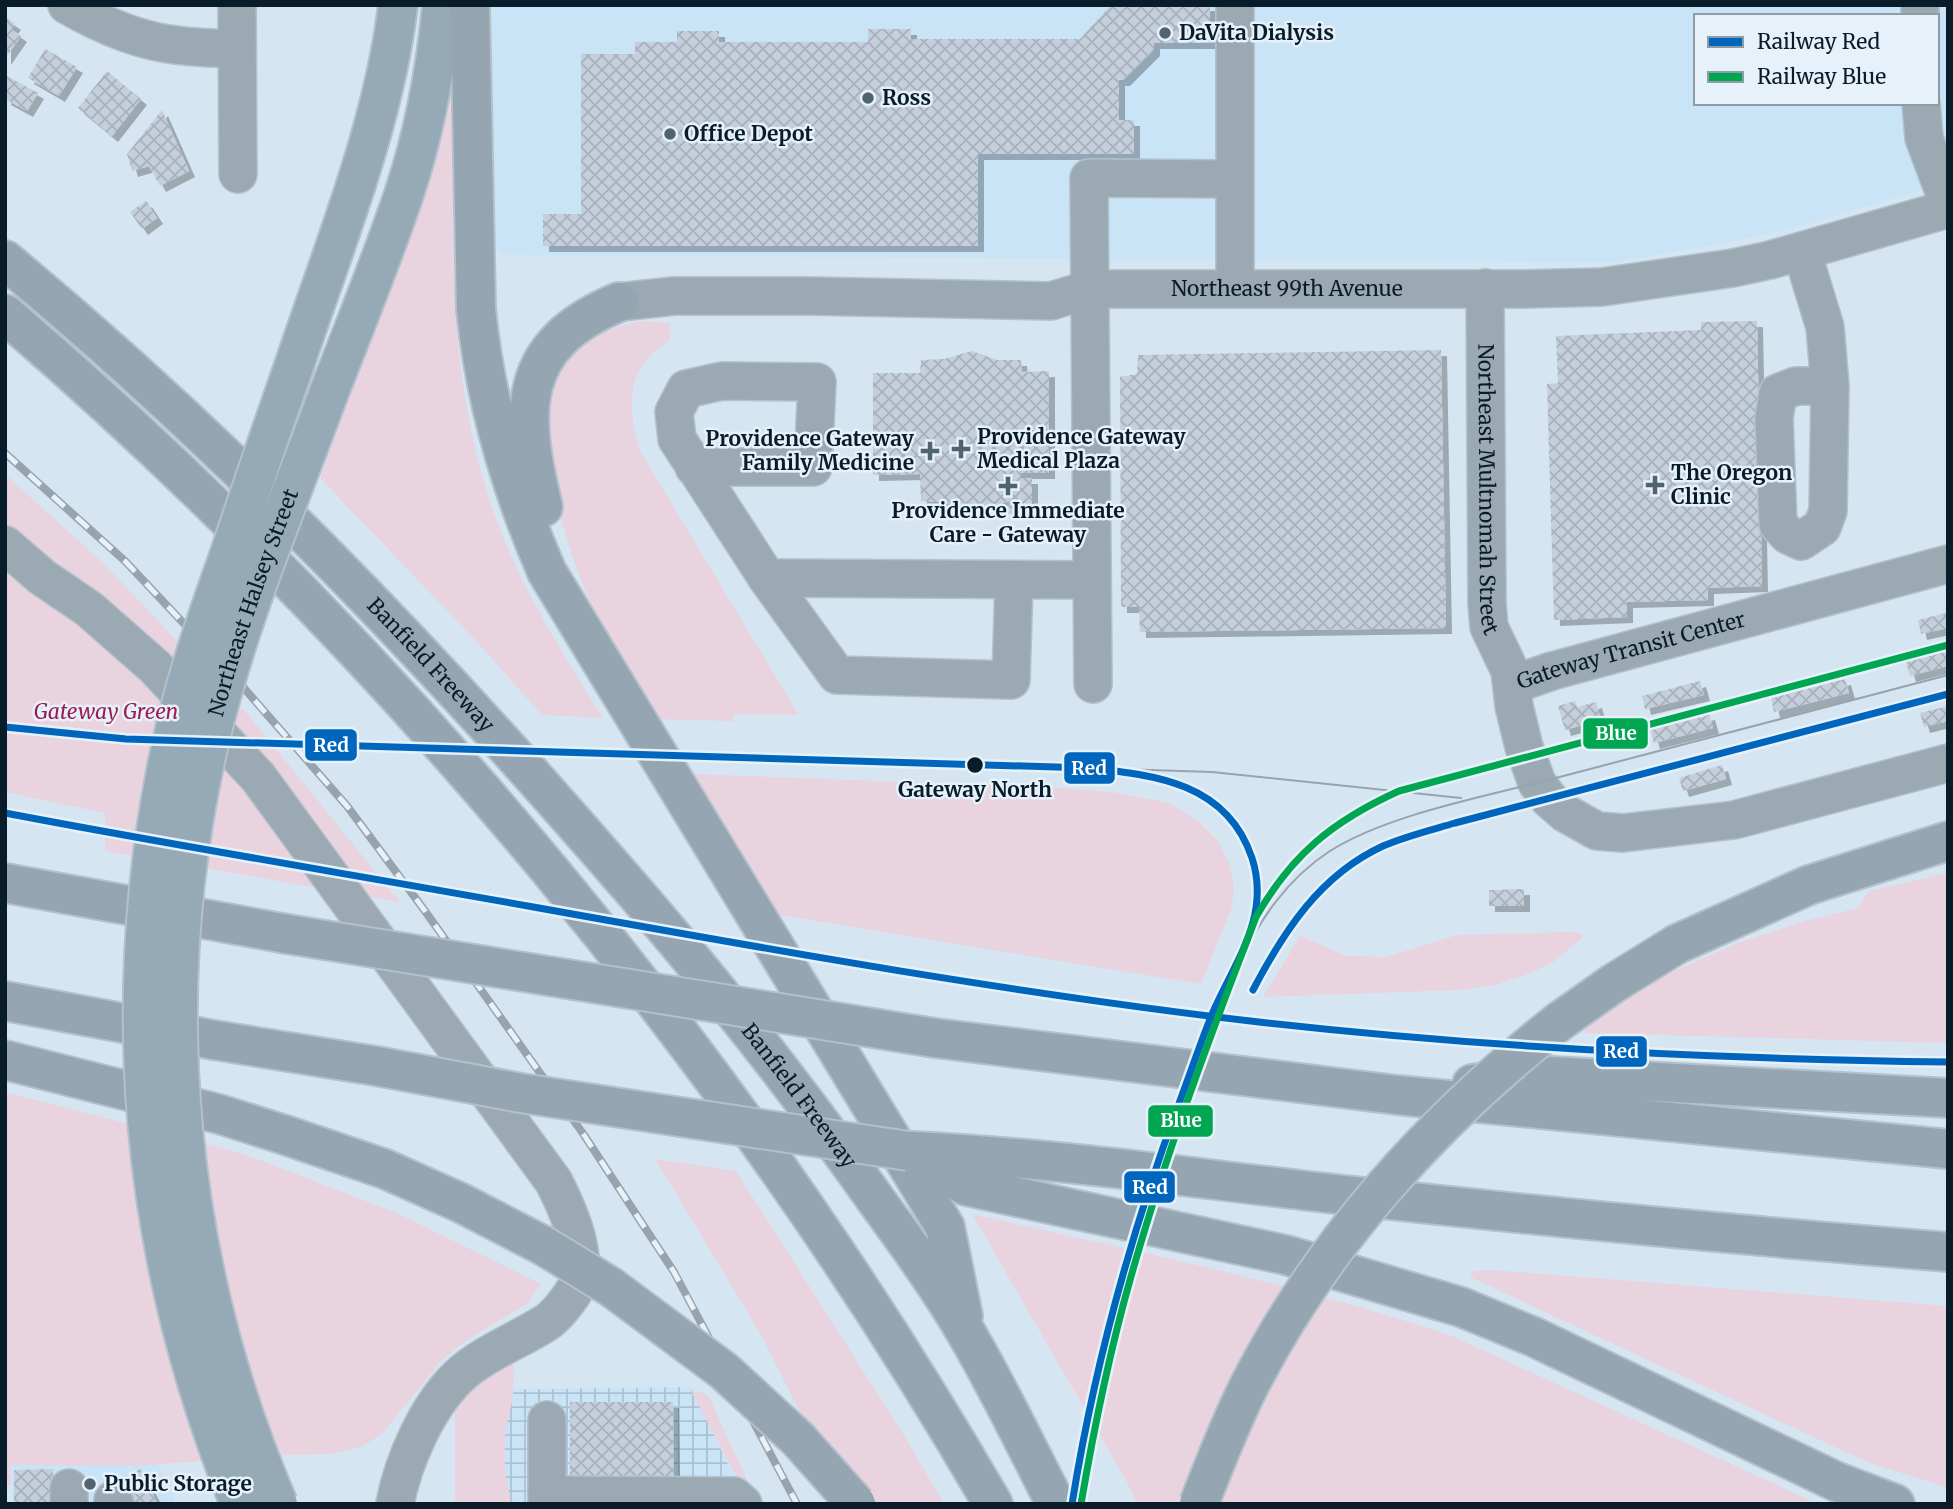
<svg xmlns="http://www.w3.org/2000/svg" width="1953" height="1509" viewBox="0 0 1953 1509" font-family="Merriweather,serif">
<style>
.built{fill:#c9e3f7;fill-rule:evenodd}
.industrial{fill:url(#industrial-grid)}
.green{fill:#e8d3df}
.building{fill:url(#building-cross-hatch);filter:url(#shadow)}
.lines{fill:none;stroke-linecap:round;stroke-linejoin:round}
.minor-casing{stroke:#b3c1cc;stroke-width:40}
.major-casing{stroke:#b3c1cc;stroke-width:42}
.highway-casing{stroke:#b3c1cc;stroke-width:42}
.minor{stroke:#9ba9b3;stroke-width:37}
.major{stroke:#95a9b6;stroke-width:38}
.highway{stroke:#95a5b1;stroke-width:38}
.tram{stroke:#98a4ad;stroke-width:2}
.rail-casing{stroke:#98a4ad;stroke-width:8}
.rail{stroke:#e7f1f9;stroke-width:5;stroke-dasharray:16;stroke-linecap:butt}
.major-bridge-casing{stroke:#b3c1cc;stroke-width:42;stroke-linecap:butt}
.highway-bridge-casing{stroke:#b3c1cc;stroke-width:42;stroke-linecap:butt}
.major-bridge{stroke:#95a9b6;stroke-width:38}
.highway-bridge{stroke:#95a5b1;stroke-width:38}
.rail-1-casing{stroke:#e7f1f9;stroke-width:12}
.rail-2-casing{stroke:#e7f1f9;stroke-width:12}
.rail-1{stroke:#0065bd;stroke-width:7}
.rail-2{stroke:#00a651;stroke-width:7}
.poi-dot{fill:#506370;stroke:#e7f1f9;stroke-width:2.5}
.stop-dot{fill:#091c2a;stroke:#e7f1f9;stroke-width:2.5}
.labels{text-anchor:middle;stroke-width:5;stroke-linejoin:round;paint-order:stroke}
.poi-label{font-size:21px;font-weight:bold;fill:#091c2a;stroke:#e7f1f9;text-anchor:start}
.street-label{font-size:21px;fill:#091c2a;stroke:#e7f1f9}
.park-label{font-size:21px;font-style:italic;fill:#9b1d50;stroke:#e7f1f9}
.stop-label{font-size:21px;font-weight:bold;fill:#091c2a;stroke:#e7f1f9}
.line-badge{stroke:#e7f1f9;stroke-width:2.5}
.badge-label{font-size:19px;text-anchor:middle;font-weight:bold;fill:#fff}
</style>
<defs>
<pattern id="industrial-grid" width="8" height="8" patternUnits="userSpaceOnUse" patternTransform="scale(1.75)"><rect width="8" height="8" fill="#c9e3f7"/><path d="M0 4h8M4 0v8" fill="none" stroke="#abc2d4"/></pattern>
<pattern id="building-cross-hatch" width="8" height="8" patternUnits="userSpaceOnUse" patternTransform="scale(1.75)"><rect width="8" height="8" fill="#c4cfdb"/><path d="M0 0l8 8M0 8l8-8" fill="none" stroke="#a7b1bc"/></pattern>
<filter id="shadow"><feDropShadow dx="6" dy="6" stdDeviation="0" flood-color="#0004"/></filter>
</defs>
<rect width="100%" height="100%" fill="#d5e6f2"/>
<g class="built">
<path d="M492 5H1948V182L1790 229 1716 245 1615 262 505 255 497 250 494 241ZM1696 16H1937V103H1696Z"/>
<path d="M157 1462 176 1504H12V1463Z"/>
</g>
<path class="industrial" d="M691 1387 747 1504H474L478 1390Z"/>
<g class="green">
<path d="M448 93H455C451 242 446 391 501 532 527 598 566 658 603 718L542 715 478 643 320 478 420 200Z"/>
<path d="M642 321 670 323V341C625 366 627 406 640 451L799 715 734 714 733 721 653 719C600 631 554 543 550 439 549 418 546 395 556 376 574 343 606 327 642 321Z"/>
<path d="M5 474 103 563 250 717 400 902 105 851V813L5 792Z"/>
<path d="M694 774 1058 788 1112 792 1169 803 1198 821 1218 841 1230 865 1234 889 1231 910 1201 984 773 914 694 783Z"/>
<path d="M1948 873V1043L1585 1033 1584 1024 1650 982 1735 944 1805 921 1858 908 1869 891Z"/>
<path d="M1570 932 1582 934V938L1552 963 1528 974 1495 985 1460 990 1263 997 1300 936 1347 956 1386 957 1457 935Z"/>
<path d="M5 1092 244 1154 399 1214 541 1284 528 1303 464 1342 442 1360 382 1434 361 1447 331 1454 281 1455 135 1466 11 1465V1485H5Z"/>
<path d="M655 1159 736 1171 905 1437 944 1504H842L800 1412 760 1333Z"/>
<path d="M972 1214C1133 1251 1295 1283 1452 1336L1818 1504H1137L1127 1482Z"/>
<path d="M1491 1270 1948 1306V1488L1867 1462 1470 1277 1473 1271Z"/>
<path d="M514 1359 513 1398 505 1431V1472L511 1504H455V1408L461 1395Z"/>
<path d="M701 1392 709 1397 758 1504H751L692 1393Z"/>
</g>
<g class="building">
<path d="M1111 5H1210V43H1154V50L1124 80H1119V120H1134V154H978V246H543V214H581V54H635V42H677V31H719V42H868V29H911V39H1080Z"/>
<path d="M5 17 15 24 11 29 21 36 5 59Z"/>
<path d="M45 49 77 67 59 96 28 78Z"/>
<path d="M107 71 141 99 112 136 78 108Z"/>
<path d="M5 75 38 93 27 111 5 99Z"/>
<path d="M162 110 189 171 160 186 149 166 132 171 127 154Z"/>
<path d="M146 201 157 218 142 229 130 212Z"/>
<path d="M1757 321 1762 586 1708 588V600L1627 602V617L1554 620 1547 384 1558 383 1556 336 1701 330V322Z"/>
<path d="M1441 350 1446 628 1140 632 1139 607H1121L1120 377 1137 374 1138 355Z"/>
<path d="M972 351 997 360H1021L1022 372 1049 371V473H1021V478H1032V514H1008V502L971 509 943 502 921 501 920 474 873 475V373H920L921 360 944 359Z"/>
<path d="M1946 613 1948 628 1921 634 1918 620Z"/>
<path d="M1948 651V666L1910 676 1906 662Z"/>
<path d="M1845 679 1849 693 1774 712 1771 698Z"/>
<path d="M1700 681 1704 695 1645 709 1642 696Z"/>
<path d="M1575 701 1577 707 1596 702 1601 720 1565 730 1558 706Z"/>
<path d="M1948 706V721L1924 727 1920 713Z"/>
<path d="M1709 714 1713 728 1654 743 1650 729Z"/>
<path d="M1722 765 1726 779 1683 791 1679 778Z"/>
<path d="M1524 889V906H1489V890Z"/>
<path d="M570 1402H673L674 1484H570Z"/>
<path d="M53 1469V1504H14V1470Z"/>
<path d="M140 1469 158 1504H128L117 1481Z"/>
</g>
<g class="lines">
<defs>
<g id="minor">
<path d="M67 5C100 24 138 41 176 45 196 48 217 48 237 49"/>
<path d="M237 5 238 174"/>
<path d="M1920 16V5"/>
<path d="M1921 103 1924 138 1948 202"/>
<path d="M1802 252 1825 327 1830 386 1828 511 1822 527 1801 541 1788 535 1778 524 1774 418 1778 393 1796 386H1830"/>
<path d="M1235 287V5"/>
<path id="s1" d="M1485 288 1487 604 1489 627 1510 671 1514 706 1524 747 1537 783 1549 799 1565 813 1597 831 1623 833 1734 820 1948 763"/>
<path id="s2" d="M619 302 674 296H808L1051 301 1090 289H1525L1602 287 1733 268 1770 260 1948 209"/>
<path d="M694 467H813L817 382 722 381 686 389 674 412 677 439 767 578"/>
<path d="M5 545 42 577 89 609 155 667 258 777 554 1182C567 1208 586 1249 579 1279 576 1291 568 1300 560 1310 555 1315 550 1321 544 1324 517 1341 482 1354 458 1377 427 1407 403 1461 395 1504"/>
<path d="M1014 580 1011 680 837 675 767 578 1091 580"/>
<path d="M1093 684 1089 178 1234 179"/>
<path id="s3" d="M1512 685 1552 671 1948 564"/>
<path d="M547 1420V1504"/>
<path d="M69 1488V1504"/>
<path d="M547 1495 734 1496 743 1504"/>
<path d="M113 1500 115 1504"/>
</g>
<g id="major">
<path d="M295 363C333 249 384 125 398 5"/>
<path d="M328 395C354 328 381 262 404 194 424 134 436 69 442 5"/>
</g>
<g id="highway">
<path d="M470 5 476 309C485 401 510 487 547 572L945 1227 963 1316"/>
<path id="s4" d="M5 260C223 441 419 644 605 858 701 967 792 1081 876 1200 908 1244 941 1289 968 1336 1000 1391 1027 1448 1056 1504"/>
<path d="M5 314C393 648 736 1061 993 1504"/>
<path d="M543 507C520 412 515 345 619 302"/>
<path d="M5 883 287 934"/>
<path d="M5 1001 214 1040 376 1066"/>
<path d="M1560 1021 1614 983 1677 944 1809 885 1948 841"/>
<path d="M935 1038 1397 1095 1948 1149"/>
<path d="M5 1060 219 1114 285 1135"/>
<path d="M1472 1084 1532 1075 1948 1098"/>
<path d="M908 1151 966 1186 1286 1255 1461 1307 1534 1337 1837 1482 1895 1504"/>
<path d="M912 1151C1060 1158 1206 1180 1353 1196 1551 1217 1749 1236 1948 1252"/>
</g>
</defs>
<use href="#minor" class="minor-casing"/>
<use href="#major" class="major-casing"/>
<use href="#highway" class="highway-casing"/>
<use href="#minor" class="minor"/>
<use href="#major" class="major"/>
<use href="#highway" class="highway"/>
<g class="tram">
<path d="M1088 768 1212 772 1461 798"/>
<path d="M1235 969C1259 922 1285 880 1330 851 1389 814 1484 797 1552 779 1684 744 1816 709 1948 675"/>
</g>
<defs>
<path id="rail" d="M5 453 125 561 236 679 347 806 425 911 584 1135 674 1272 797 1504"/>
</defs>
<use href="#rail" class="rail-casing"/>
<use href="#rail" class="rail"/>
<defs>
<g id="major-bridge">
<path d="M240 1504C139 1256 116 994 174 733 188 672 209 612 230 553 251 489 273 426 295 363"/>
<path id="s5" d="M278 1504C176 1265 150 996 209 743 237 624 286 509 328 395"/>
</g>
<g id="highway-bridge">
<path d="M287 934 935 1038"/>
<path d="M376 1066 521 1093 908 1151"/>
<path d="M285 1135 385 1169 461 1203 544 1246 611 1287 724 1371 798 1439 856 1504"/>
<path d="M1199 1504C1214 1465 1230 1424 1249 1386 1322 1243 1433 1120 1560 1021"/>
</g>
</defs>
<use href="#major-bridge" class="major-bridge-casing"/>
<use href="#highway-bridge" class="highway-bridge-casing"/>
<use href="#major-bridge" class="major-bridge"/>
<use href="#highway-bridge" class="highway-bridge"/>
<defs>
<g id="rail-1">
<path d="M5 727 126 739 1088 768C1156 775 1227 783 1252 858 1271 916 1235 962 1213 1012 1200 1043 1190 1075 1178 1106 1130 1236 1094 1367 1072 1504"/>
<path d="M5 813C183 847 361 876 539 908 778 951 1018 994 1259 1022 1488 1048 1718 1059 1948 1062"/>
<path d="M1253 990C1284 931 1320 875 1383 846 1406 836 1431 830 1455 823L1948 694"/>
</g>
<path id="rail-2" d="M1081 1504C1094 1428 1109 1354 1130 1280 1165 1156 1210 1036 1256 917 1292 854 1333 821 1399 791L1948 645"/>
</defs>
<use href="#rail-1" class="rail-1-casing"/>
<use href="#rail-2" class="rail-2-casing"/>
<use href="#rail-1" class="rail-1"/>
<use href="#rail-2" class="rail-2"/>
</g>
<g class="poi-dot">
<circle cx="1165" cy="33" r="7"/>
<circle cx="868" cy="98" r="7"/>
<circle cx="670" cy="134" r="7"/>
<path d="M957.5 438.5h7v7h7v7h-7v7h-7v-7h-7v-7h7z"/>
<path d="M926.5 440.5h7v7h7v7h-7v7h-7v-7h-7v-7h7z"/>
<path d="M1651.5 474.5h7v7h7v7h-7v7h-7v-7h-7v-7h7z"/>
<path d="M1004.5 475.5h7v7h7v7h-7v7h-7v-7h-7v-7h7z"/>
<circle cx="90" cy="1484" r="7"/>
</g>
<circle class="stop-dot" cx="975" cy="765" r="9"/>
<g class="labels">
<g class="poi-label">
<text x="1179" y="40">DaVita Dialysis</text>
<text x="882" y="105">Ross</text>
<text x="684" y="141">Office Depot</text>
<text x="977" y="444">Providence Gateway<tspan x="977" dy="24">Medical Plaza</tspan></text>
<text x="914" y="446" text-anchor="end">Providence Gateway<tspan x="914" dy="24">Family Medicine</tspan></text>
<text x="1671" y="480">The Oregon<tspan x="1671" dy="24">Clinic</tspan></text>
<text x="1008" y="518" text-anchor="middle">Providence Immediate<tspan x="1008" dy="24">Care - Gateway</tspan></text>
<text x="104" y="1491">Public Storage</text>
</g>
<g class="street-label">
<text dy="7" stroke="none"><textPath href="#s2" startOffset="670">Northeast 99th Avenue</textPath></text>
<text dy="7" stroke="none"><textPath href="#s1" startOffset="201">Northeast Multnomah Street</textPath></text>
<text dy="7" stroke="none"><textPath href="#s5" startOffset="924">Northeast Halsey Street</textPath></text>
<text dy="7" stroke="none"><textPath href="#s3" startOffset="124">Gateway Transit Center</textPath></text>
<text dy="7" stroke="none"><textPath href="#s4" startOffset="588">Banfield Freeway</textPath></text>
<text dy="7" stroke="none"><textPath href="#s4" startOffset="1155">Banfield Freeway</textPath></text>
</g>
<g class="park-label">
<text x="106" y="719">Gateway Green</text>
</g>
<g class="stop-label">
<text x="975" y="797">Gateway North</text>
</g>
</g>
<g class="line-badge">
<rect x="1582" y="717" width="67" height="33" rx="7" fill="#00a651"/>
<rect x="304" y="728" width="54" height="34" rx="7" fill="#0065bd"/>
<rect x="1063" y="751" width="53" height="34" rx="7" fill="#0065bd"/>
<rect x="1595" y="1035" width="53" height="33" rx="7" fill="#0065bd"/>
<rect x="1147" y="1104" width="67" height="34" rx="7" fill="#00a651"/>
<rect x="1123" y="1170" width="53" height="34" rx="7" fill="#0065bd"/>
</g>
<g class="badge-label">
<text x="1616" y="740">Blue</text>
<text x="331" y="752">Red</text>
<text x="1089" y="775">Red</text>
<text x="1621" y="1058">Red</text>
<text x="1181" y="1127">Blue</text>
<text x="1150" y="1194">Red</text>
</g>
<rect width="1953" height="1509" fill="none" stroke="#091c2a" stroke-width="14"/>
<rect x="1694" y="14" width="245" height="91" fill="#e7f1f9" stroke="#8e9ca6" stroke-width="2"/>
<rect x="1708" y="37" width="35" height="10" fill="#0065bd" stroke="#8e9ca6" stroke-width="2"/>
<text x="1757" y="49" font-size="21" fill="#091c2a">Railway Red</text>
<rect x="1708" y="72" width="35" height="10" fill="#00a651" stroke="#8e9ca6" stroke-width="2"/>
<text x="1757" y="84" font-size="21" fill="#091c2a">Railway Blue</text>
</svg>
